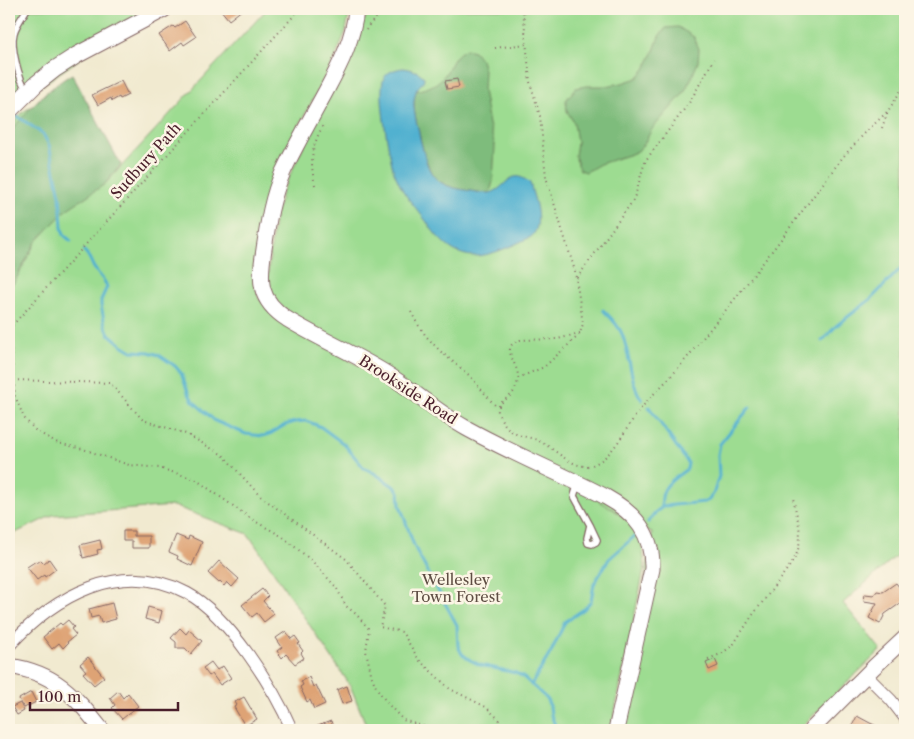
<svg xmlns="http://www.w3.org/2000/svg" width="914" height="739" viewBox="0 0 914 739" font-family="'Libre Caslon Text',serif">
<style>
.green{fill:#9ddc91;stroke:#747e5e}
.forest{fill:#7ebc7b;stroke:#646e53}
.water{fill:#51b1d0;stroke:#4e687e}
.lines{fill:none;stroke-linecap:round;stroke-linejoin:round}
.stream{stroke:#51b1d0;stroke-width:3}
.building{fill:#dea375}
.service-casing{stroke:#846665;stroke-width:8}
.minor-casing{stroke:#846665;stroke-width:13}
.tertiary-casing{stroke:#846665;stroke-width:17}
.secondary-casing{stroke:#846665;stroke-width:18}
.path{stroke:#846665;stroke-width:2;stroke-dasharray:1 4;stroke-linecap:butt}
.service{stroke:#fff;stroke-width:5.5}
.minor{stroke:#fff;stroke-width:11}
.tertiary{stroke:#fff;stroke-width:15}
.secondary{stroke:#fff;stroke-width:16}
.labels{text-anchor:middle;stroke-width:5;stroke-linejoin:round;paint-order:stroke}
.street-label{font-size:15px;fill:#4a1f2b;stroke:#fcf5e5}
.park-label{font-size:15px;fill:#5f4e44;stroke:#fcf5e5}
</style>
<rect width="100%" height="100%" fill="#fcf5e5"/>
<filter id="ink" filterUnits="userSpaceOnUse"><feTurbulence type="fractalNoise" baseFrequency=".02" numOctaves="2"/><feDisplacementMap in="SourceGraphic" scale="10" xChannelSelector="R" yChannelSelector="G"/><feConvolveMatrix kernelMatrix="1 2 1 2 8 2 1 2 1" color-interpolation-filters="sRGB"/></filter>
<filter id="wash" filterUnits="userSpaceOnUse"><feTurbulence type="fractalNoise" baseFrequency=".0096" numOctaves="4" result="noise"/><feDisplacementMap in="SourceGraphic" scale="20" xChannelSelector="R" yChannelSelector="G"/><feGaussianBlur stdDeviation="1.12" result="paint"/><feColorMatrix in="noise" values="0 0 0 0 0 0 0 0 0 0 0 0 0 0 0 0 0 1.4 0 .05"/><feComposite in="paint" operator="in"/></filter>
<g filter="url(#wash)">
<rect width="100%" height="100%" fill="#f1ead0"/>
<g class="green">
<path d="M14 9H150L9 109V16Z"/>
<path d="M267 9H350L346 31 335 58 282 158 254 282 259 299 349 360 609 506 628 521 641 539 645 565 611 730H368L350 685 248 534 174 506 53 515 9 536V288L14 283 35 243 47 230 9 142 11 128 15 121 23 112 32 106 46 92 51 93 105 184Z"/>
<path d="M375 9H905V548L843 603 881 650 798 730H623L652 533 295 317 275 301 267 281 274 221 282 192 361 22Z"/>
</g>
<g class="forest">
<path d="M678 27 694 37 699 49 698 62 691 79 683 94 652 129 645 142 638 151 631 154 600 164 586 172 580 170 575 156 577 142 574 123 567 111 566 100 576 88 586 86H606L622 83 637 78 645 69 654 51 659 36 666 28Z"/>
<path d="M466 49 474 51 481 60 484 70 483 90 489 124 495 146 493 181 491 189 489 193C473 192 446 190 434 177 426 168 415 120 414 107 414 102 415 96 415 91 427 89 439 84 446 73 453 62 454 55 466 49Z"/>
<path d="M72 74 121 165 105 184 66 210 35 243 14 283 9 288V134C26 111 47 89 72 74Z"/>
</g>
<path class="water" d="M403 68C412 69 418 71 424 77 424 83 420 84 417 89 415 93 415 96 414 100 413 113 418 125 420 138 428 169 429 185 465 190 472 191 480 193 487 193 502 193 507 174 520 177 523 178 528 181 530 183 531 186 532 191 533 194 537 207 542 227 531 237 513 245 485 260 466 255 457 253 449 248 443 242 436 236 431 228 426 221 418 210 407 199 401 187 398 181 395 175 393 169 389 152 377 93 384 78 388 71 396 69 403 68Z"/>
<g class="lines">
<g class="stream">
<path d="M17 116 43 134 49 145 60 195 62 228 64 235 71 241"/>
<path d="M84 251C89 255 90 260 93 266 97 274 105 279 107 287L101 300V305L105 325 109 334 122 345 132 351 149 352 159 355 175 366 181 373 188 392 193 401 215 421 246 434 263 436 270 434 285 425 295 422 306 421 314 424 321 427 344 444 364 468 374 473 396 488 399 492 400 505 413 543 419 556 457 625 458 646 462 654 470 660 480 665 516 673 523 677 546 698 550 706 551 715 557 730"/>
<path d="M603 310C610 317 618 324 622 334 631 356 629 381 642 400"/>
<path d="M822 341 836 326 872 298 905 264"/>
<path d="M649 407 688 463 687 469C672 480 659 487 662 507"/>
<path d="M648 522 657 511 664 506 705 502 709 500 714 492 719 476 718 455 720 444 750 407"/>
<path d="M531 685 551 652 565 622 584 609 591 601 594 584 609 559 635 536"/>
</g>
</g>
<g id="blocks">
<g class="building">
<path d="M220 9H243L229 20Z"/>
<path d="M185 21 196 37 184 45 182 42 170 51 159 35 173 26 175 28Z"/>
<path d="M457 79 459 87 447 89 445 81Z"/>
<path d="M121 81 128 95 120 99 119 97 112 101 111 98 98 105 92 95Z"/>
<path d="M123 531H134V536H149V548H132V541H123Z"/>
<path d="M176 535 188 540 189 536 202 542 192 566 177 559 178 556 169 552Z"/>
<path d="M100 540 102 549 97 550 98 554 83 558 80 545Z"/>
<path d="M49 559 56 569 45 577 44 575 37 580 27 567 36 561 37 563 41 560 44 563Z"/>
<path d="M219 561 239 579 232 587 227 582 224 586 220 582 219 583 208 573Z"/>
<path d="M896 583 900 588 905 584V600L885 614 880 624 869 618 877 603 864 601 865 594 874 595 877 591 883 592Z"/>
<path d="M262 589 268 596 263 601 274 614 264 622 257 613 252 617 242 605Z"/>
<path d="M112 603 116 619 101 623 99 616 91 618 89 609Z"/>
<path d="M148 607 162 611 159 623 145 619Z"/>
<path d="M68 620 74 627 71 629 76 635 67 642 68 643 63 648 59 643 52 649 43 637 60 623 62 625Z"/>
<path d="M180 628 186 634 189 630 202 641 191 654 185 648H176V642L171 638Z"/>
<path d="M286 631 291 639 295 636 300 643 298 644 303 651 301 653 304 658 295 664 286 654 282 658 277 651 282 647 276 638Z"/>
<path d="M88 657 104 677 94 685 83 673 86 671 80 664Z"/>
<path d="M715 659 718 666 709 670 706 663Z"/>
<path d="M211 662 217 670 223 666 231 678 220 685 212 674 209 676 203 668Z"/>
<path d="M309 677 313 687 316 685 325 704 314 709 310 700 307 702 300 687 303 685 301 681Z"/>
<path d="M347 686 352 701 342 704 337 690Z"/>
<path d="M118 691 123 698 128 693 138 706 122 719 112 708 115 705 110 698Z"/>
<path d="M31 692 36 702 24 708 19 699Z"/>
<path d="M244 697 257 719 245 726 234 707 237 705 235 702Z"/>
<path d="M20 703 24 711 17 715 12 707Z"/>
<path d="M857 716 870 723 886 730H850Z"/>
<path d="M331 721 334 730H310V729Z"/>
</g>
</g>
</g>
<g filter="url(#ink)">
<use href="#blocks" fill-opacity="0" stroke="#846665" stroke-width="1"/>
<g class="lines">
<defs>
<g id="service">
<path d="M27 9C23 16 16 25 14 33 10 47 19 79 27 91"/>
<path d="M578 483 574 496 590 525 587 538 588 543 592 544 596 542 597 540 590 525"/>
</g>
<g id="minor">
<path d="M9 646C54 596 121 558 187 593 228 615 274 688 292 730"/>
<path d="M866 675 891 700 905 718"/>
</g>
<g id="tertiary">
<path d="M356 9C354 38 340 65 326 91 312 117 296 144 283 172 272 197 268 222 264 249 259 281 258 300 287 319 318 338 353 353 384 372 412 389 437 412 466 428 511 453 560 473 606 497 635 513 653 534 652 569L616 730"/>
<path d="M9 666C56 673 74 695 102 730"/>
<path d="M811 730 874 667 905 638"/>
</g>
<path id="secondary" d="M9 111 36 84 55 69 77 55 164 9"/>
</defs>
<use href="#service" class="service-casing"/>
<use href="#minor" class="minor-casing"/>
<use href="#tertiary" class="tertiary-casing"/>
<use href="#secondary" class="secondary-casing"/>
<g class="path">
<path d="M366 30 369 25 385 9"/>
<path d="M495 48 526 44"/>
<path d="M882 128 888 111 905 84"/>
<path d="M315 185C309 158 312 147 324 123"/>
<path d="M577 278 632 202C639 188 640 174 646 160L689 103 714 59"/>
<path d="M411 312 417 323 426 336 440 351 470 376 492 402 495 405 499 406"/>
<path d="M9 329 300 9"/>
<path d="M580 333 558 339 520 340C498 347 519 363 518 378 518 383 515 391 511 395 506 400 497 403 498 412 499 416 501 419 503 422 515 439 523 434 539 441 555 448 573 471 592 465 613 458 626 427 639 411 649 398 661 387 672 375 684 362 695 348 706 334 754 277 798 216 843 157L865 133 888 111"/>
<path d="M9 341 11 347 15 396 24 418 36 431 58 443 83 449 129 465 159 468 195 479 253 520 283 537 312 561 336 587 346 606 356 614 369 629 366 651 372 677 376 687 387 703 403 720 435 730"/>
<path d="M518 378 544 367 577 337 580 333 583 324 575 271 546 177 540 116 530 82 523 9"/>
<path d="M13 380 110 383 143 420 186 434 223 455 260 496 346 559 385 606 380 627 402 632 419 660 450 689 486 707 510 730"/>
<path d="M708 659 721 654 733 645 752 616 792 563C806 540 798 523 793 498"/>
</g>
<use href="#service" class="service"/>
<use href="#minor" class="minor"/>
<use href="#tertiary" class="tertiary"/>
<use href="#secondary" class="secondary"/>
</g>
</g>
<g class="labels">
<g class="street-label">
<text transform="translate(146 161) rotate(-48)" y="5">Sudbury Path</text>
<text transform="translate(408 390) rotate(33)" y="5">Brookside Road</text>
</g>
<g class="park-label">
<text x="456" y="585">Wellesley<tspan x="456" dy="17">Town Forest</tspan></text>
</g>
</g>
<rect width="914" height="739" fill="none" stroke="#fcf5e5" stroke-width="30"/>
<path d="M30 702v8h148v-8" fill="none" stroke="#4a1f2b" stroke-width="2.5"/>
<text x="38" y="702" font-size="15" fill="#4a1f2b" stroke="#fcf5e5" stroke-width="4" paint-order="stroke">100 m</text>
</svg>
